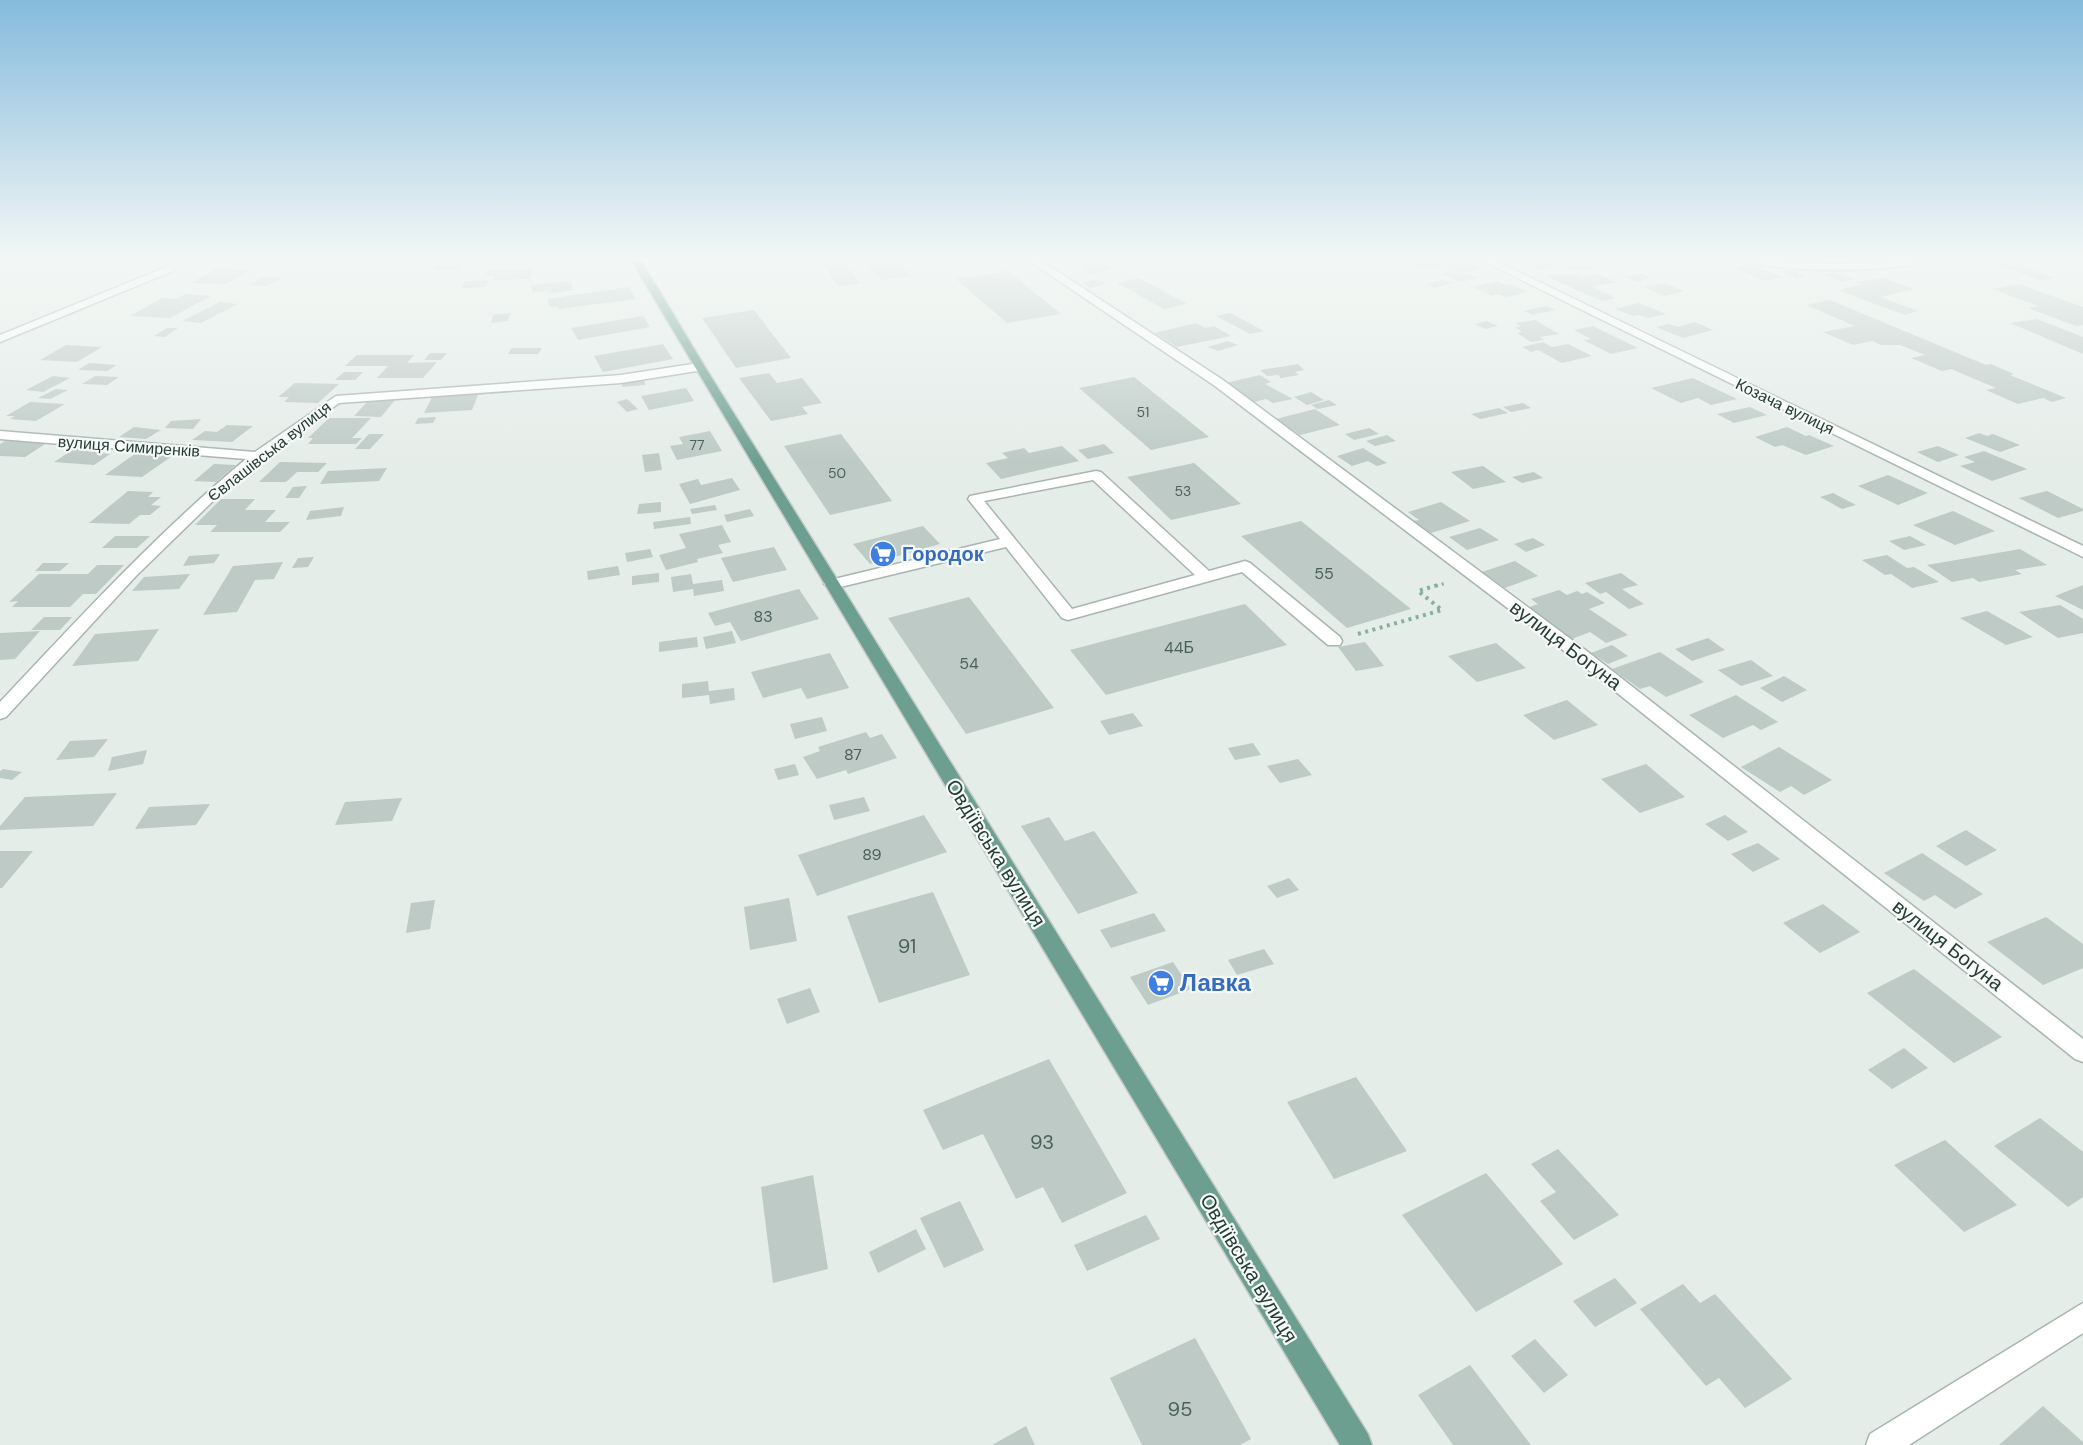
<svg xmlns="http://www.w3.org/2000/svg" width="2083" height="1445" viewBox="0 0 2083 1445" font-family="'DM Sans',sans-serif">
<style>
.building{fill:#bdcac5}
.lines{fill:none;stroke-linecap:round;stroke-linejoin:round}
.minor-casing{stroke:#a8b5b0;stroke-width:3}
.major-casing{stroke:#c2c9c7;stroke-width:3}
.path-far1{stroke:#87aea1;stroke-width:3;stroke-dasharray:2 4;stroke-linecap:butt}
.path{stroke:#87aea1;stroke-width:4;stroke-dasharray:3 4.5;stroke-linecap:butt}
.minor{fill:#fff;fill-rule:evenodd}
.major{fill:#6d9f91;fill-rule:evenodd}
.labels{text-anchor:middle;stroke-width:4.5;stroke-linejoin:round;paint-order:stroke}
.far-number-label{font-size:14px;fill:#4b605a}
.far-street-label{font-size:16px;fill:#253d36;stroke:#f5f9f7}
.number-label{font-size:16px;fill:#4b605a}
.shop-label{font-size:20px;font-weight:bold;fill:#366cbe;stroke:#f5f9f7;text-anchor:start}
.street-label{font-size:20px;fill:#253d36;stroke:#f5f9f7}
.near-number-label{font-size:20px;fill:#4b605a}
.near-shop-label{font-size:24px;font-weight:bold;fill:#366cbe;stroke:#f5f9f7;text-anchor:start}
</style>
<rect width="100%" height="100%" fill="#e5ede9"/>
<g class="building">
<path d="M564 260H603V261L568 267Z"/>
<path d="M820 260H842L860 284 838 286Z"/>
<path d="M863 260H896L911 276 881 280Z"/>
<path d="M1073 260H1110L1115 263 1105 265 1112 269 1090 274 1082 269 1086 268Z"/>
<path d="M1413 260H1429L1445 267 1421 269 1404 262Z"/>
<path d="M1449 260H1463L1482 269 1460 273 1437 262Z"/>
<path d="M1519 260H1551L1548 262 1558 266 1540 270Z"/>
<path d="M1985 260H2005L2055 278 2041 281Z"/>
<path d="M1585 262 1595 268 1572 271 1562 265Z"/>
<path d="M439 264H462L457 270H433Z"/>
<path d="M1751 265 1782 277 1765 281 1734 268Z"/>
<path d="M216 268 250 270 227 284 192 283Z"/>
<path d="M535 269 529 279 493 280 496 276H484L488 270Z"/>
<path d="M1791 270 1805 276 1796 278 1782 272Z"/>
<path d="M1008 271 1061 314 1007 323 956 279Z"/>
<path d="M1451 271 1461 275 1467 274 1477 278 1461 282 1441 274Z"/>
<path d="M1835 272 1854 279 1842 282 1823 275Z"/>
<path d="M1561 273 1567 275 1577 273 1586 277 1597 274 1616 282 1592 287 1616 298 1602 301 1545 276Z"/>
<path d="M1639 273 1651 277 1637 282 1626 277Z"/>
<path d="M263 277 281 278 267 286 249 285Z"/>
<path d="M1139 278 1187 304 1164 309 1117 283Z"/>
<path d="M1885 278 1914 289 1880 297 1918 311 1904 315 1838 290 1861 284 1855 282Z"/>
<path d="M1097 279 1106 284 1091 288 1082 283Z"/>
<path d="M489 280 485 287 461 288 465 281Z"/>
<path d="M1443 280 1452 283 1435 288 1426 284Z"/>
<path d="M571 281 573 290 549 294 548 291 532 293 531 285Z"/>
<path d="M1497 281 1506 285 1511 284 1528 292 1506 297 1499 294 1492 296 1473 287Z"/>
<path d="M1664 283 1684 291 1664 296 1644 287Z"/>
<path d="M2019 284 2083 307V325L2076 326 2028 308 2038 306 1992 289Z"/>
<path d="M629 287 636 299 558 309 557 306 550 307 547 299Z"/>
<path d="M186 294 211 296 170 318 130 316 162 298 177 299Z"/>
<path d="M1830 300 1986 365 1991 364 2014 374 2010 375 2066 398 2052 402 2043 398 2018 404 1986 390 1996 388 1951 369 1942 371 1911 358 1925 355 1900 345H1881L1872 341 1853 345 1823 332 1855 326 1806 305Z"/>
<path d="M220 302 238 304 201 323 182 321Z"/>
<path d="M1639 303 1666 314 1648 318 1639 315 1633 316 1615 309Z"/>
<path d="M1546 306 1555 310 1533 315 1524 311Z"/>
<path d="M754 310 791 358 736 368 702 318Z"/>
<path d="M510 313 508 321 491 323 493 315Z"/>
<path d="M1230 313 1264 331 1250 334 1216 316Z"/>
<path d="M643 316 650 327 578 340 571 328Z"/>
<path d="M2037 319 2083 337V354L2010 323Z"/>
<path d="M1535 320 1559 334 1540 337 1544 340 1531 342 1517 333 1522 332 1515 327H1521L1516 323Z"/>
<path d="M1487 321 1498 326 1485 329 1475 324Z"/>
<path d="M1695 322 1713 330 1683 338 1656 327 1669 324 1678 327Z"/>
<path d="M1196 323 1205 328 1214 326 1231 336 1177 347 1155 333Z"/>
<path d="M1593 326 1638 348 1611 354 1583 340 1591 339 1574 330Z"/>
<path d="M167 328H178L165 337 154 336Z"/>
<path d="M1228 341 1238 345 1218 351 1208 347Z"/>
<path d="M1543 342 1552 347 1568 344 1592 356 1562 363 1538 350 1531 352 1522 347Z"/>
<path d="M663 344 673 359 603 372 594 356Z"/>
<path d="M66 345 102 347 77 362 40 360Z"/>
<path d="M512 348H542L538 354H508Z"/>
<path d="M430 353H447L441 360H424Z"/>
<path d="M357 355H414L407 363 437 362 423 378H377L388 366H345Z"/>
<path d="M89 363 117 365 107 371 78 370Z"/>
<path d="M1298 364 1304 370 1295 372 1299 375 1281 378 1278 375 1267 376 1260 370Z"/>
<path d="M344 372H363L355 380H335Z"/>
<path d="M769 373 777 383 802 378 822 403 802 407 808 414 771 421 739 378Z"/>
<path d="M1260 375 1271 382 1265 384 1293 399 1273 403 1266 399 1254 402 1226 383Z"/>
<path d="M53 376 70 378 43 392 26 390Z"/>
<path d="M95 376 119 377 107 385 82 384Z"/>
<path d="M1134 377 1209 437 1151 450 1079 388Z"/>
<path d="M644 378 645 385 622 387V380Z"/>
<path d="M1693 378 1737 399 1711 405 1698 398 1681 403 1651 388Z"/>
<path d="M295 383 339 384 318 403 284 402 289 397H278Z"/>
<path d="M686 388 694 401 649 410 641 396Z"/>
<path d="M56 389 68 390 50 399 38 398Z"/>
<path d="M479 392 472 410 424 413 433 395Z"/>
<path d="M1311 392 1324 400 1307 405 1294 397Z"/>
<path d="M627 399 638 409 627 412 617 402Z"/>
<path d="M369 400H395L381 417 354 416Z"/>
<path d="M1329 400 1337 405 1318 409 1311 405Z"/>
<path d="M30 402 65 404 36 421 10 419 15 416H6Z"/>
<path d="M1523 403 1531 408 1511 412 1503 407Z"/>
<path d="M1750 407 1767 415 1734 423 1717 414Z"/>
<path d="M1499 408 1508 413 1480 419 1471 414Z"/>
<path d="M1315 409 1340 425 1300 435 1276 419Z"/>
<path d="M436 417 433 423 415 424 418 418Z"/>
<path d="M329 418H371L352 438H362L356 444H308L313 438H308Z"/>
<path d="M201 419 193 429 165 428 171 421Z"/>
<path d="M227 425 253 426 232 442 192 440 205 431 217 432Z"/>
<path d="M134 427 161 430 146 439 119 437Z"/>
<path d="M1787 427 1806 436 1809 435 1834 446 1806 455 1782 445 1775 447 1755 437Z"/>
<path d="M1369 428 1379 434 1354 440 1345 434Z"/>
<path d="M710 431 722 451 677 460 670 446 683 444 679 437Z"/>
<path d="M1979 433 1987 436 1993 434 2020 445 2000 452 1965 438Z"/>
<path d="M369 434H384L370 449H355Z"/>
<path d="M841 434 892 501 830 515 784 446Z"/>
<path d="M1387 435 1396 441 1375 446 1366 441Z"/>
<path d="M9 439 50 441 25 457 0 456V444Z"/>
<path d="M1104 444 1114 453 1088 459 1078 450Z"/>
<path d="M80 445 111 447 101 453 110 454 94 465 54 462Z"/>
<path d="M1062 446 1079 461 1001 479 986 463 1008 458 1002 453 1024 448 1029 453Z"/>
<path d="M1938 446 1959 455 1938 462 1917 452Z"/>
<path d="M1363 448 1387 463 1377 466 1368 461 1352 466 1337 456Z"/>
<path d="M142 449 178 452 142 477 105 475Z"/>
<path d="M1984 451 2027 469 1992 481 1960 466 1975 462 1964 457Z"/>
<path d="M659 453 662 470 645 472 642 455Z"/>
<path d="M280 462 327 463 318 472H297L286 482H259Z"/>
<path d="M1194 463 1241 504 1171 520 1127 477Z"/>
<path d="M214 464 236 465 216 482 194 481Z"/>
<path d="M1483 466 1506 482 1473 489 1451 472Z"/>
<path d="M387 468 379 481 320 484 328 471Z"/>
<path d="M1534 472 1543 478 1522 483 1512 477Z"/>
<path d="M1888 475 1928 493 1898 505 1858 486Z"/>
<path d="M732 478 740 490 690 504 679 484 698 479 701 485Z"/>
<path d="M307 486 299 498H285L293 487Z"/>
<path d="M128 491 153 492 148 497H161L151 505 161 506 150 515H140L129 524 89 523Z"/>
<path d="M2047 491 2083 509V511L2058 518 2019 498Z"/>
<path d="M1833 493 1856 505 1842 509 1820 497Z"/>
<path d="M221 499H255L245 510H276L265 522H290L280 532H210L217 525H195Z"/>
<path d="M661 502V512L637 514 639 504Z"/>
<path d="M1441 502 1470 521 1431 533 1413 521 1419 520 1408 512Z"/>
<path d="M715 505 717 510 692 514 690 509Z"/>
<path d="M344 507 341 516 306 520 310 511Z"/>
<path d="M750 509 754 516 727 522 724 515Z"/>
<path d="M1953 511 1995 531 1955 545 1913 525Z"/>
<path d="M690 517 691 524 654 529 653 522Z"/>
<path d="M1301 521 1411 609 1347 628 1241 536Z"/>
<path d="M722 525 731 542 718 545 723 553 697 559 698 562 666 570 659 555 686 548 679 534Z"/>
<path d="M923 526 940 544 870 564 853 544Z"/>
<path d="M1480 528 1499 540 1467 550 1449 537Z"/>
<path d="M115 536H150L137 548H102Z"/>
<path d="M1910 536 1926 545 1904 550 1889 541Z"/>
<path d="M1533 538 1545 545 1526 552 1514 544Z"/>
<path d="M774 547 787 570 733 582 721 558Z"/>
<path d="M650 549 653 557 627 562 625 553Z"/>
<path d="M2020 549 2047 565 2015 570 2022 574 1979 582 1973 578 1952 582 1927 565Z"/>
<path d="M220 554 214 563 183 566 189 556Z"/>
<path d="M1887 555 1907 568 1914 567 1939 582 1912 588 1891 574 1885 575 1862 560Z"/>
<path d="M314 557 308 567 292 568 298 558Z"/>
<path d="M1515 561 1538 576 1505 588 1482 572Z"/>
<path d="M283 562 274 579 255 580 237 612 203 615 233 566Z"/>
<path d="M43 563H69L60 571H35Z"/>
<path d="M97 565H124L96 594H83L70 607H12L18 601 9 602 39 574H88Z"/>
<path d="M618 566 620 575 588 580 587 571Z"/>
<path d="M659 573V582L632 585V576Z"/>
<path d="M1621 573 1638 585 1622 589 1644 604 1629 609 1606 592 1600 594 1585 583Z"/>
<path d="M190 574 179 589 132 591 144 577Z"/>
<path d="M691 574 693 584 722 580 724 591 694 596 693 589 673 592 671 577Z"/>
<path d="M2083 585V610L2055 596Z"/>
<path d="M799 589 819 619 741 641 730 622 715 626 708 613Z"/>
<path d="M1559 590 1567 595 1577 591 1582 594 1587 592 1605 603 1589 609 1628 635 1606 643 1590 632 1572 639 1527 608 1538 604 1531 599Z"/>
<path d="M969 597 1054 708 966 734 888 618Z"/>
<path d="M1245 604 1287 645 1106 695 1070 650Z"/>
<path d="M2060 605 2083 619V633L2058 638 2019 612Z"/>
<path d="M1987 611 2033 637 2006 645 1960 618Z"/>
<path d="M44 617H72L60 630H31Z"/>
<path d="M159 629 138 661 72 666 95 634Z"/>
<path d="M40 631 15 659 0 660V633Z"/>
<path d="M732 631 736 643 706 649 703 637Z"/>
<path d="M697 637 698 647 659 652V642Z"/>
<path d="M1708 638 1725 650 1692 661 1675 649Z"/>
<path d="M1365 642 1384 666 1356 671 1338 647Z"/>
<path d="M1496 643 1526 668 1477 682 1448 656Z"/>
<path d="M1612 645 1628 656 1608 664 1591 653Z"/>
<path d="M1660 652 1704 682 1666 697 1650 686 1640 689 1612 669Z"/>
<path d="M830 653 849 688 807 699 801 688 763 698 751 672Z"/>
<path d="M1751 660 1773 676 1741 686 1718 670Z"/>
<path d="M1784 676 1807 690 1782 702 1760 688Z"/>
<path d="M708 681 709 691 734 688 735 700 710 704 709 695 682 698V684Z"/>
<path d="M1736 695 1778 722 1761 730 1753 725 1723 738 1689 715Z"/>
<path d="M1567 700 1598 725 1554 740 1523 715Z"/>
<path d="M1133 713 1143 726 1109 735 1100 721Z"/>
<path d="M822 717 827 731 795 739 790 724Z"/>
<path d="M866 732 870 738 882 734 897 758 848 774 846 770 817 779 803 757 820 751 818 747Z"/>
<path d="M108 739 94 757 56 760 70 741Z"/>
<path d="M1253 743 1261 755 1235 760 1228 748Z"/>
<path d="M1779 747 1832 780 1804 795 1791 786 1780 792 1741 767Z"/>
<path d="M147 750 143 764 108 771 112 757Z"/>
<path d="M1298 759 1312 775 1280 783 1267 766Z"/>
<path d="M795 764 799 775 778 780 774 769Z"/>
<path d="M1646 764 1685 797 1640 813 1601 779Z"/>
<path d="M3 769 22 772 12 780 0 778V771Z"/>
<path d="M117 793 93 826 0 830V826L25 797Z"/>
<path d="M864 797 870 811 834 820 829 805Z"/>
<path d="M402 798 392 821 335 825 345 802Z"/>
<path d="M210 804 196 825 135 829 149 807Z"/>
<path d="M924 815 947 852 817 896 798 855Z"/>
<path d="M1725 815 1748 832 1728 841 1705 824Z"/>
<path d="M1049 817 1065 841 1094 831 1138 893 1078 914 1021 826Z"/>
<path d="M1966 830 1997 850 1966 866 1936 846Z"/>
<path d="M1758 843 1780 859 1753 872 1731 854Z"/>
<path d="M0 851H33L2 888H0Z"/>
<path d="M1922 853 1983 894 1955 909 1935 895 1924 901 1884 873Z"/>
<path d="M1289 878 1299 890 1277 898 1267 886Z"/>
<path d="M933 892 970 975 879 1003 847 916Z"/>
<path d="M789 898 797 941 750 950 744 907Z"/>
<path d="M435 900 430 929 406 933 411 903Z"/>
<path d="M1823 904 1860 932 1820 953 1783 923Z"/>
<path d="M1154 913 1166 931 1111 948 1100 930Z"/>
<path d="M2046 917 2083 944V968L2043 985 1987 942Z"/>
<path d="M1264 949 1274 964 1237 975 1228 960Z"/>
<path d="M1173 962 1191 989 1148 1005 1130 977Z"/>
<path d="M1914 969 2002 1037 1954 1063 1867 993Z"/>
<path d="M810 988 820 1012 787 1024 777 999Z"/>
<path d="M1904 1048 1928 1068 1892 1089 1868 1070Z"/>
<path d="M1049 1059 1127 1193 1062 1223 1043 1187 1016 1199 983 1134 943 1150 923 1110Z"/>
<path d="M1356 1077 1407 1151 1334 1179 1287 1102Z"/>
<path d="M2040 1118 2083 1152V1197L2068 1207 1994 1146Z"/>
<path d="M1945 1140 2017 1205 1964 1232 1894 1165Z"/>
<path d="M1558 1149 1619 1215 1574 1240 1540 1201 1556 1192 1531 1164Z"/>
<path d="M1486 1173 1563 1264 1476 1312 1402 1215Z"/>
<path d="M813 1175 828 1269 773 1283 761 1187Z"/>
<path d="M960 1201 984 1250 944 1268 920 1218Z"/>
<path d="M1146 1215 1160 1239 1087 1271 1074 1245Z"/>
<path d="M916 1229 926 1249 878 1273 869 1252Z"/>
<path d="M1615 1278 1637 1303 1595 1327 1573 1301Z"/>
<path d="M1683 1284 1700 1303 1715 1294 1792 1379 1745 1408 1719 1378 1706 1386 1640 1309Z"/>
<path d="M1195 1338 1251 1439 1240 1445H1142L1110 1378Z"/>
<path d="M1535 1339 1568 1375 1544 1393 1511 1356Z"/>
<path d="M1470 1365 1531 1445H1453L1418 1395Z"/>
<path d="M2043 1406 2083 1442V1445H1999Z"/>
<path d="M1026 1426 1035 1445H992Z"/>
</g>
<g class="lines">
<defs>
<g id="minor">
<path d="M1028 260H1040L1223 380 1588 652 2083 1039V1062L2075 1059 1576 660 1215 386Z"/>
<path d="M1481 260H1494L2083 546V557Z"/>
<path d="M1749 260 1837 264 1925 260C1907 273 1767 273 1749 260Z"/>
<path d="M169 266 174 269 173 271 0 342V335Z"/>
<path d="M699 363 703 364V370L621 383 339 403 263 459 213 501 136 576 6 717 0 719V702C79 618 157 533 246 459L0 439V431L255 452 336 396 621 375Z"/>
<path d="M1096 471 1101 472 1209 571 1245 561 1250 563 1340 637 1342 641 1340 645H1328L1242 572 1068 620 1062 618 1006 547 832 589 824 584 826 581 1000 539 968 499 970 496ZM1093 480 1195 575 1072 609 984 501Z"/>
<path d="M2083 1303V1333L1909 1445H1866L1870 1434Z"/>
</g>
<path id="major" d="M631 260H641L705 367 1368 1434 1372 1445H1340Z"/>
</defs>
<use href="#minor" class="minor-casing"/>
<use href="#major" class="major-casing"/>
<path class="path-far1" d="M1436 586 1446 583"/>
<path class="path" d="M1358 634 1442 610 1418 591 1441 584"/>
<use href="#minor" class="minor"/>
<use href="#major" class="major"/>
</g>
<linearGradient id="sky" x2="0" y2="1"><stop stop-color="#85bbdd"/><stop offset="0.56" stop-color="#f3f7f5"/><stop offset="1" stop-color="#f3f7f5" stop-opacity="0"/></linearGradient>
<rect width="2083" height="462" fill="url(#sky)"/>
<defs>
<symbol id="supermarket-disc" viewBox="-11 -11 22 22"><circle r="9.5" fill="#3f7fe0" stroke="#f5f9f7"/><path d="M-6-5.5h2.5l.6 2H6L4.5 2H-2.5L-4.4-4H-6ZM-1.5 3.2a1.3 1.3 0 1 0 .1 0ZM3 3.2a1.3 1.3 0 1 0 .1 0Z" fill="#fff"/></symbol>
</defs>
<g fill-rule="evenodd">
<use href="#supermarket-disc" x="868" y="539" width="30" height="30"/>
<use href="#supermarket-disc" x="1146" y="968" width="30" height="30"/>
</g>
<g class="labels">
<g class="far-number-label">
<text x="1143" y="417">51</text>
<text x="697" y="450">77</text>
<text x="837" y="478">50</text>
<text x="1183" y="496">53</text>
</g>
<g class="far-street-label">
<text transform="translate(1785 406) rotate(26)" y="6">Козача вулиця</text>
<text transform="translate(129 446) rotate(4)" y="6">вулиця Симиренків</text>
<text transform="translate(269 451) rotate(-38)" y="6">Євлашівська вулиця</text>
</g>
<g class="number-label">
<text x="1324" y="579">55</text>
<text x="763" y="622">83</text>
<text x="1179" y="653">44Б</text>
<text x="969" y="669">54</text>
<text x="853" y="760">87</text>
<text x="872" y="860">89</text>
</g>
<g class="shop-label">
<text x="902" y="561">Городок</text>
</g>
<g class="street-label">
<text transform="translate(1566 645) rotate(37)" y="7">вулиця Богуна</text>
<text transform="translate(996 853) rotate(58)" y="7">Овдіївська вулиця</text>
<text transform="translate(1948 945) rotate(38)" y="7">вулиця Богуна</text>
<text transform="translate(1249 1268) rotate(59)" y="7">Овдіївська вулиця</text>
</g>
<g class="near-number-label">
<text x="907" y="953">91</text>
<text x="1042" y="1149">93</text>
<text x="1180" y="1416">95</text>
</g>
<g class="near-shop-label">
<text x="1180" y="991">Лавка</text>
</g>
</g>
</svg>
